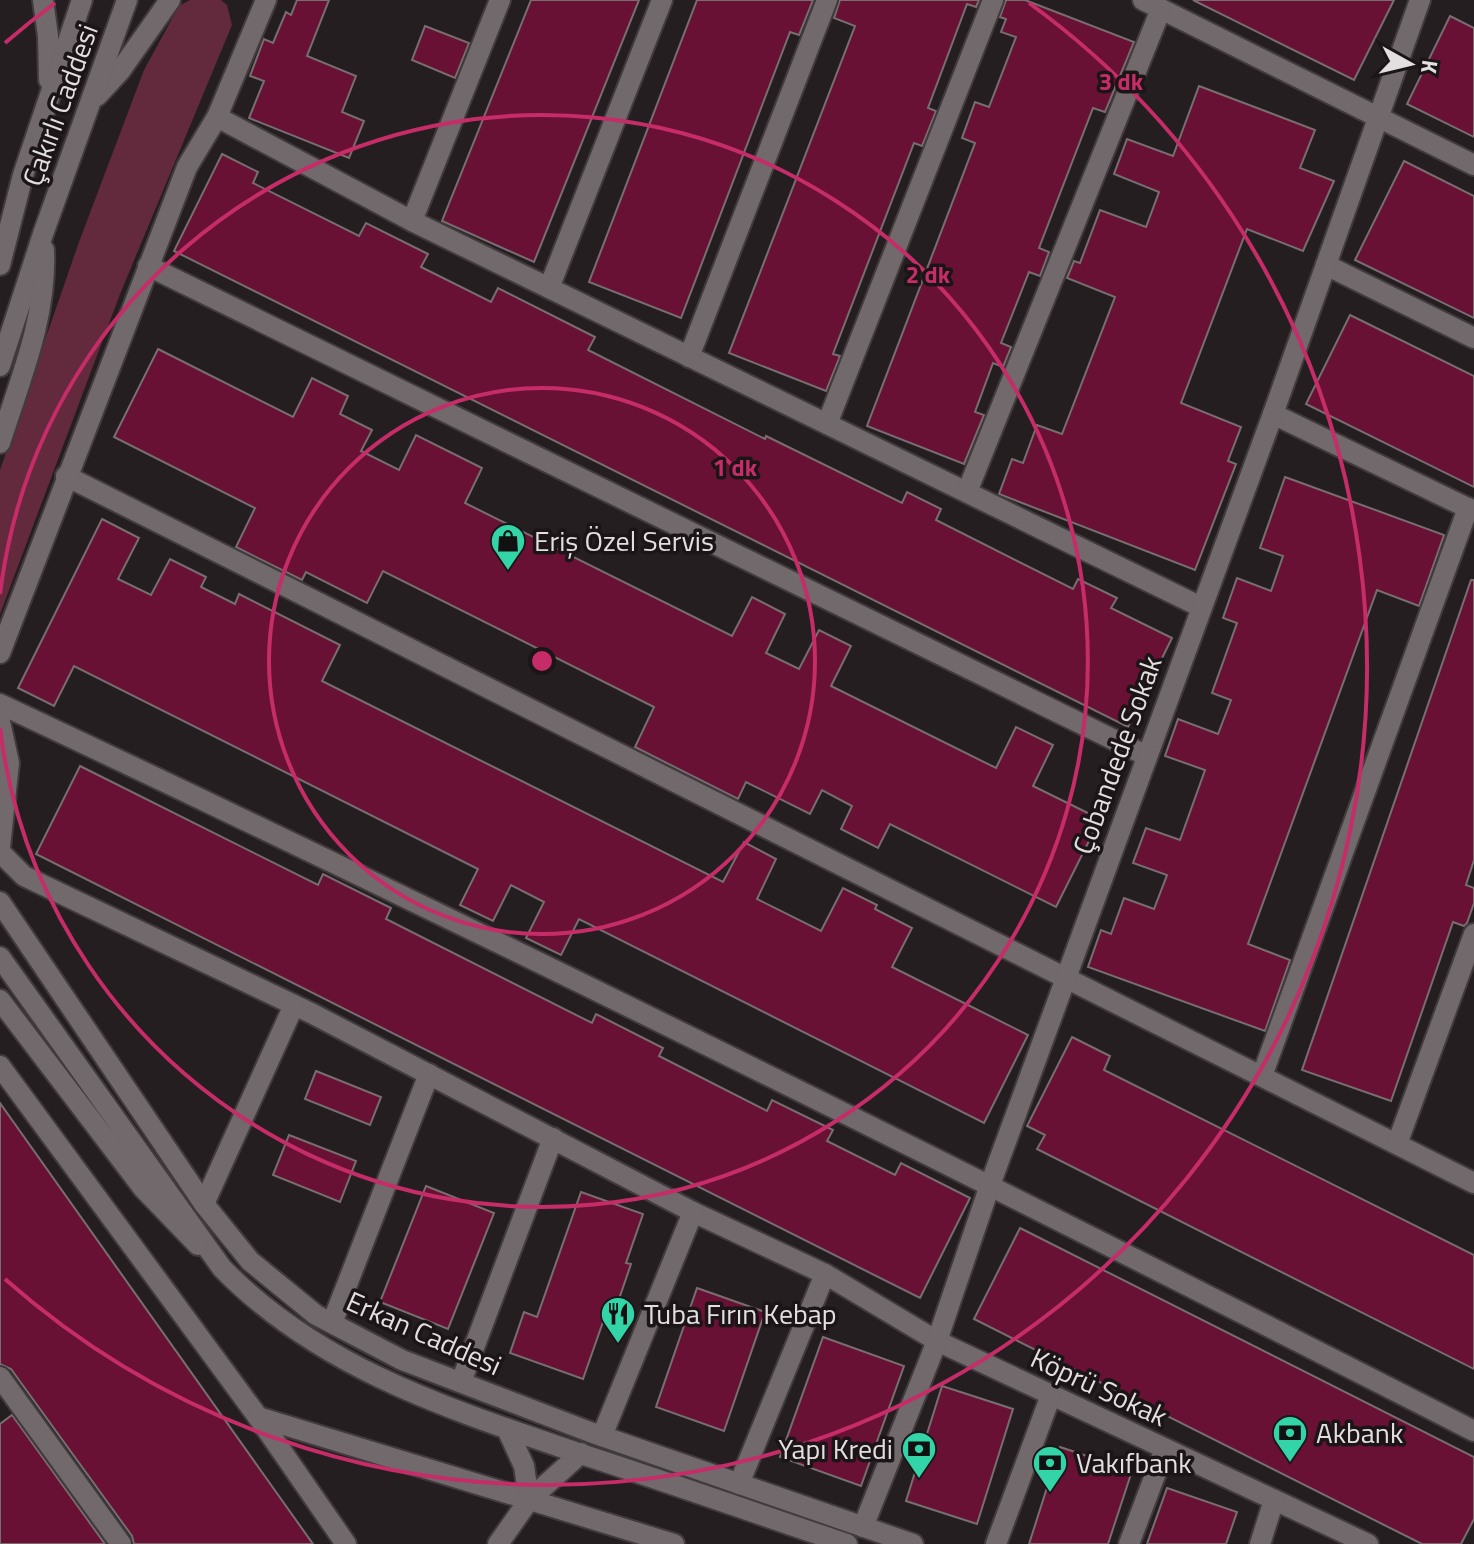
<svg xmlns="http://www.w3.org/2000/svg" width="1474" height="1544" viewBox="0 0 1474 1544" font-family="'Titillium Web',sans-serif">
<style>
.green{fill:#632a3d}
.building{fill:#681135;stroke:#776e70;stroke-width:2}
.lines{fill:none;stroke-linecap:round;stroke-linejoin:round}
.minor-casing{stroke:#413b3d;stroke-width:24}
.secondary-casing{stroke:#413b3d;stroke-width:24}
.minor{stroke:#71696b;stroke-width:20}
.secondary{stroke:#71696b;stroke-width:20}
.ring{fill:none;stroke:#c52c68;stroke-width:4}
.labels{text-anchor:middle;stroke-width:7;stroke-linejoin:round;paint-order:stroke}
.street-label{font-size:28px;fill:#e3dee0;stroke:#1c1517}
.poi-label{font-size:28px;fill:#e3dee0;stroke:#1c1517;text-anchor:start}
.centre{fill:#c52c68;stroke:#1c1517;stroke-width:4}
.ring-label{font-size:24px;text-anchor:middle;font-weight:bold;fill:#c52c68;stroke:#1c1517;stroke-width:7;stroke-linejoin:round;paint-order:stroke}
</style>
<rect width="100%" height="100%" fill="#251e20"/>
<path class="green" d="M190 0H221L227 5 232 25 120 294 0 614V470L79 242 144 70 179 6Z"/>
<g class="building">
<path d="M297 0H329L307 56 356 76 342 112 364 121 349 158 249 118 264 81 250 76 264 39 273 43 286 12 291 15Z"/>
<path d="M531 0H639L534 262 442 221Z"/>
<path d="M697 0H813L799 35 790 32 681 318 589 282Z"/>
<path d="M840 0H979L976 7 967 4 928 108 936 111 922 146 914 143 833 354 840 356 826 391 729 353 855 26 834 18Z"/>
<path d="M1006 0H1025L1134 42 1105 112 1093 108 1039 248 1049 252 1040 276 1029 272 1001 343 1011 347 1003 367 993 363 975 412 984 415 964 464 867 426 975 143 962 138 975 102 989 107 1016 37 1001 32 1006 19 1000 17Z"/>
<path d="M1193 0H1394L1354 80Z"/>
<path d="M1450 16 1474 28V137L1407 104Z"/>
<path d="M425 26 469 43 455 78 412 60Z"/>
<path d="M1199 86 1315 130 1300 168 1334 181 1303 251 1247 229 1181 403 1241 427 1228 461 1236 464 1195 570 999 494 1012 459 1023 463 1037 425 1062 434 1115 297 1067 278 1074 261 1080 263 1100 210 1146 227 1159 192 1114 174 1127 139 1173 156Z"/>
<path d="M222 154 258 172 253 183 359 236 366 223 428 254 421 267 491 302 498 288 595 337 588 350 765 439 766 436 902 503 907 492 941 509 936 520 1073 589 1078 579 1117 598 1111 608 1172 638 1128 727 174 251Z"/>
<path d="M1404 161 1474 196V318L1355 260Z"/>
<path d="M1350 315 1474 376V487L1306 404Z"/>
<path d="M158 349 293 417 312 378 348 396 340 414 372 430 361 451 399 470 416 435 482 468 465 503 732 636 752 597 785 614 766 653 799 669 819 630 851 646 831 686 996 768 1016 727 1053 745 1033 786 1100 819 1056 907 890 824 878 848 841 829 852 806 822 790 810 814 746 782 738 799 635 747 654 707 383 571 367 603 306 572 302 580 236 547 255 508 114 437Z"/>
<path d="M1285 477 1444 535 1419 606 1377 590 1248 944 1290 960 1265 1031 1088 967 1101 930 1111 934 1124 898 1154 909 1167 875 1133 863 1146 828 1180 840 1205 770 1165 756 1178 719 1218 734 1231 700 1212 693 1237 623 1223 618 1237 578 1271 591 1283 556 1260 548Z"/>
<path d="M102 519 139 538 118 579 151 595 170 559 206 577 201 587 235 604 239 594 340 645 322 681 723 882 744 842 776 859 757 899 821 931 843 888 877 905 875 909 912 928 892 967 1028 1035 984 1123 579 919 561 955 526 938 544 902 511 885 493 921 460 905 478 869 74 666 54 706 18 688Z"/>
<path d="M1471 580H1474V860L1466 885 1474 888V903L1467 923 1464 926 1453 922 1391 1101 1302 1070Z"/>
<path d="M80 766 318 885 323 874 391 908 386 919 592 1023 596 1014 663 1048 659 1056 767 1111 772 1100 833 1130 827 1141 895 1175 901 1163 970 1198 920 1298 36 854Z"/>
<path d="M1072 1037 1110 1056 1104 1070 1474 1255V1369L1037 1149 1045 1135 1027 1126Z"/>
<path d="M316 1071 381 1097 370 1125 305 1099Z"/>
<path d="M0 1103 259 1468 313 1544H134L132 1536 11 1369 0 1364Z"/>
<path d="M289 1135 356 1161 340 1202 273 1175Z"/>
<path d="M426 1186 494 1213 448 1329 380 1302Z"/>
<path d="M581 1192 643 1214 626 1263 631 1264 618 1302 611 1299 583 1379 510 1353 524 1312 537 1317Z"/>
<path d="M1020 1228 1474 1457V1519L1461 1544H1422L974 1319Z"/>
<path d="M697 1288 765 1312 724 1431 656 1407Z"/>
<path d="M823 1337 904 1366 861 1486 780 1457Z"/>
<path d="M942 1386 1013 1409 977 1524 906 1501Z"/>
<path d="M12 1415 105 1544H0V1424Z"/>
<path d="M1060 1447 1132 1471 1108 1544H1029Z"/>
<path d="M1167 1488 1237 1512 1226 1544H1147Z"/>
</g>
<g class="lines">
<defs>
<g id="minor">
<path d="M1143 0 1474 165"/>
<path d="M217 117 412 221 1201 607"/>
<path d="M412 221 500 0"/>
<path d="M1326 265 1474 338"/>
<path d="M148 266 1147 756"/>
<path d="M549 288 662 0"/>
<path d="M689 357 827 0"/>
<path d="M1273 414 1474 511"/>
<path d="M827 424 993 0"/>
<path d="M66 476 1474 1183"/>
<path d="M967 492 1161 9"/>
<path d="M0 653 187 167 217 117 266 0"/>
<path d="M0 704C496 937 986 1182 1474 1431"/>
<path d="M0 722 9 763 0 847"/>
<path d="M0 852 24 876 311 1013 693 1212 825 1274 937 1341 1368 1544"/>
<path d="M0 1066 258 1417 674 1544"/>
<path d="M1262 1076 1468 508"/>
<path d="M1397 1144 1474 934"/>
<path d="M204 1204 294 1005"/>
<path d="M332 1323 429 1074"/>
<path d="M0 1377 121 1544"/>
<path d="M461 1382 553 1138"/>
<path d="M258 1417 346 1544"/>
<path d="M507 1429 524 1466 529 1500"/>
<path d="M602 1436 693 1212"/>
<path d="M739 1484 825 1274"/>
<path d="M863 1527 937 1341 990 1185 1273 414 1420 0"/>
<path d="M498 1544 529 1500 581 1453"/>
<path d="M996 1544 1051 1395"/>
<path d="M1129 1544 1165 1449"/>
<path d="M1260 1544 1274 1500"/>
</g>
<g id="secondary">
<path d="M43 0 48 36 49 80"/>
<path d="M97 96 120 71 170 0"/>
<path d="M0 265 23 175 82 0"/>
<path d="M0 366 43 234 127 0"/>
<path d="M0 443C20 380 47 317 44 250"/>
<path d="M0 902 204 1204 250 1261 316 1315 402 1360 590 1432 913 1544"/>
<path d="M0 957 222 1268C320 1369 452 1410 581 1454 670 1483 758 1514 847 1544"/>
<path d="M0 1000 143 1188 198 1245"/>
</g>
</defs>
<use href="#minor" class="minor-casing"/>
<use href="#secondary" class="secondary-casing"/>
<use href="#minor" class="minor"/>
<use href="#secondary" class="secondary"/>
</g>
<g class="ring">
<circle cx="542" cy="661" r="273"/>
<path d="M0 594A546 546 0 1 1 0 728"/>
<path d="M5 43A819 819 0 0 1 55 3M1029 3A819 819 0 1 1 5 1279"/>
</g>
<defs>
<symbol id="shop-pin" viewBox="-11 -11 22 30"><path d="M0 17L-7.5 6A9.5 9.5 0 1 1 7.5 6Z" fill="#33d4a8" stroke="#1c1517"/><path d="M-5-2.5h2.3a2.7 3.5 0 0 1 5.4 0H5L5.5 6h-11ZM-1.5-2.5h3a1.5 2.3 0 0 0-3 0Z" fill="#111"/></symbol>
<symbol id="restaurant-pin" viewBox="-11 -11 22 30"><path d="M0 17L-7.5 6A9.5 9.5 0 1 1 7.5 6Z" fill="#33d4a8" stroke="#1c1517"/><path d="M-5-6h1v4h1v-4h1v4h1v-4h1v5L-1.5 .5V6h-2V.5L-5-1ZM5-6V6H3V1.5H1.5Q1.5-4 5-6Z" fill="#111"/></symbol>
<symbol id="bank-pin" viewBox="-11 -11 22 30"><path d="M0 17L-7.5 6A9.5 9.5 0 1 1 7.5 6Z" fill="#33d4a8" stroke="#1c1517"/><path d="M-6-4H6V4H-6ZM0-2.3a2.3 2.3 0 1 0 0 4.6a2.3 2.3 0 1 0 0-4.6Z" fill="#111"/></symbol>
</defs>
<g fill-rule="evenodd">
<use href="#shop-pin" x="488" y="521" width="40" height="54"/>
<use href="#restaurant-pin" x="598" y="1294" width="40" height="54"/>
<use href="#bank-pin" x="1270" y="1413" width="40" height="54"/>
<use href="#bank-pin" x="899" y="1429" width="40" height="54"/>
<use href="#bank-pin" x="1030" y="1443" width="40" height="54"/>
</g>
<g class="labels">
<g class="street-label">
<text transform="translate(60 105) rotate(-70)" y="10">Çakırlı Caddesi</text>
<text transform="translate(1117 755) rotate(-70)" y="10">Çobandede Sokak</text>
<text transform="translate(424 1333) rotate(24)" y="10">Erkan Caddesi</text>
<text transform="translate(1099 1387) rotate(25)" y="10">Köprü Sokak</text>
</g>
<g class="poi-label">
<text x="534" y="551">Eriş Özel Servis</text>
<text x="644" y="1324">Tuba Fırın Kebap</text>
<text x="1316" y="1443">Akbank</text>
<text x="893" y="1459" text-anchor="end">Yapı Kredi</text>
<text x="1076" y="1473">Vakıfbank</text>
</g>
</g>
<circle cx="542" cy="661" r="12" class="centre"/>
<g class="ring-label">
<text x="1121" y="90">3 dk</text>
<text x="928" y="283">2 dk</text>
<text x="735" y="476">1 dk</text>
</g>
<g transform="translate(1410 64) rotate(98)" stroke="#1c1517" stroke-width="6" paint-order="stroke">
<path d="M0-6L14 30L0 20L-14 30Z" fill="#e3dee0"/>
<text y="-12" font-size="22" font-weight="bold" text-anchor="middle" fill="#e3dee0">K</text>
</g>
</svg>
